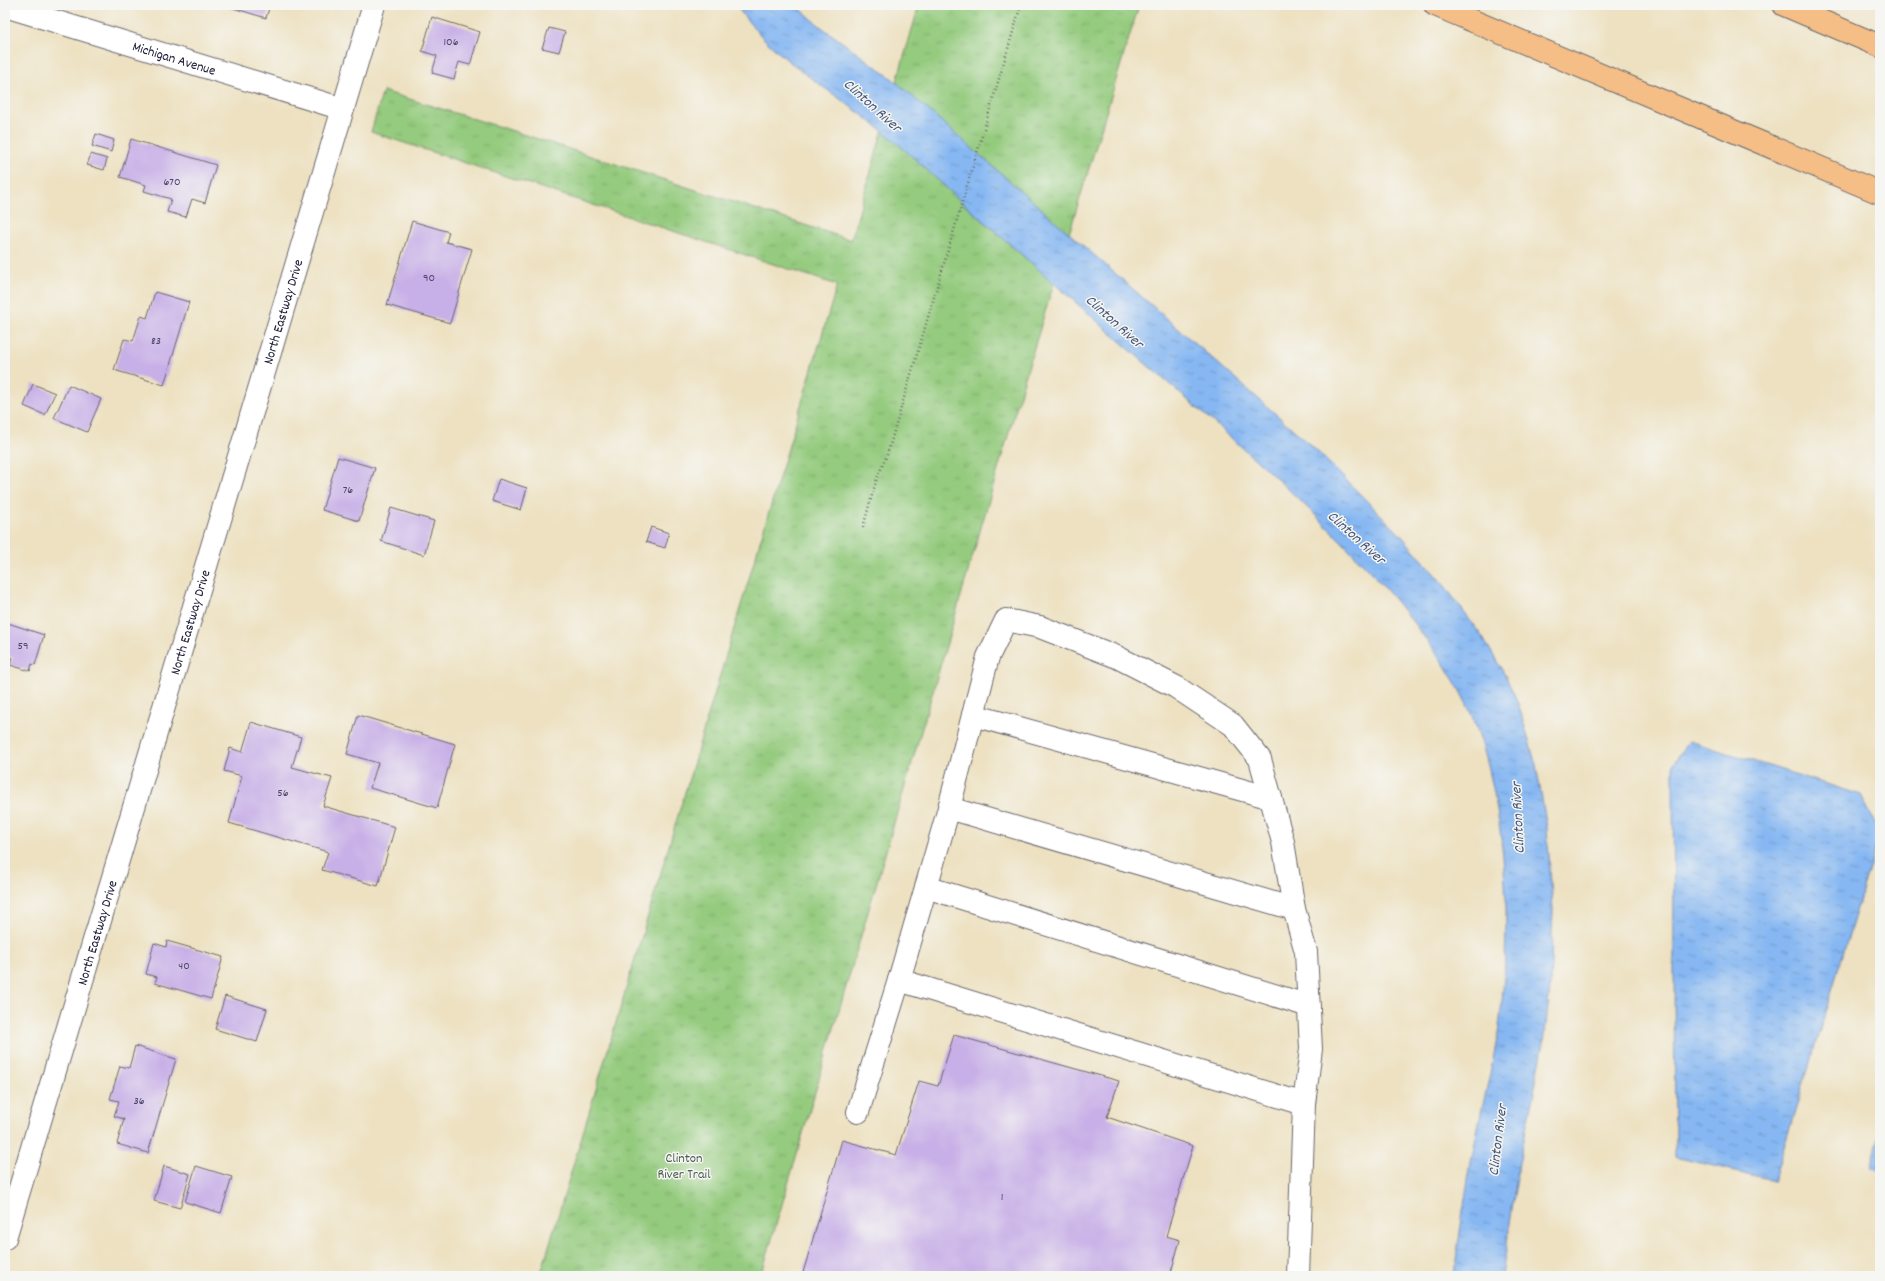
<svg xmlns="http://www.w3.org/2000/svg" width="1885" height="1281" viewBox="0 0 1885 1281" font-family="Dekko,sans-serif">
<style>
.park{fill:url(#park-tufts);stroke:#5b765c}
.water{fill:url(#water-ripples);stroke:#546c96}
.building{fill:#c7afe7}
.lines{fill:none;stroke-linecap:round;stroke-linejoin:round}
.minor-casing{stroke:#69656a;stroke-width:24}
.highway-casing{stroke:#69656a;stroke-width:24}
.path{stroke:#69656a;stroke-width:2.5;stroke-dasharray:1 3;stroke-linecap:butt}
.minor{stroke:#fff;stroke-width:22}
.highway{stroke:#f5be86;stroke-width:22}
.labels{text-anchor:middle;stroke-width:3;stroke-linejoin:round;paint-order:stroke}
.number-label{font-size:12px;fill:#4b4566}
.street-label{font-size:14px;fill:#22223b;stroke:#f6f6f2}
.park-label{font-size:14px;fill:#4a5d52;stroke:#f6f6f2}
.water-label{font-size:15px;font-style:italic;fill:#45567b;stroke:#f6f6f2}
</style>
<defs>
<pattern id="park-tufts" width="24" height="20" patternUnits="userSpaceOnUse"><rect width="24" height="20" fill="#94cb7e"/><path d="M3 7l-1-3M5 7V3M7 7l1-3M15 17l-1-3M17 17v-4M19 17l1-3" fill="none" stroke="#7fae6e"/></pattern>
<pattern id="water-ripples" width="26" height="14" patternUnits="userSpaceOnUse"><rect width="26" height="14" fill="#86b7f2"/><path d="M2 4q2-2 4 0t4 0M15 11q2-2 4 0t4 0" fill="none" stroke="#6d94c5"/></pattern>
</defs>
<rect width="100%" height="100%" fill="#f6f6f2"/>
<filter id="ink" filterUnits="userSpaceOnUse"><feTurbulence type="fractalNoise" baseFrequency=".025" numOctaves="2"/><feDisplacementMap in="SourceGraphic" scale="8" xChannelSelector="R" yChannelSelector="G"/><feConvolveMatrix kernelMatrix="1 2 1 2 8 2 1 2 1" color-interpolation-filters="sRGB"/></filter>
<filter id="wash" filterUnits="userSpaceOnUse"><feTurbulence type="fractalNoise" baseFrequency=".012" numOctaves="4" result="noise"/><feDisplacementMap in="SourceGraphic" scale="16" xChannelSelector="R" yChannelSelector="G"/><feGaussianBlur stdDeviation="0.9" result="paint"/><feColorMatrix in="noise" values="0 0 0 0 0 0 0 0 0 0 0 0 0 0 0 0 0 1.4 0 .05"/><feComposite in="paint" operator="in"/></filter>
<g filter="url(#wash)">
<rect width="100%" height="100%" fill="#ede1c1"/>
<path class="park" d="M919 5H1139L1027 371 761 1276H540L837 285 371 132 383 91 507 129 851 240Z"/>
<g class="water">
<path d="M736 5H796L820 26 894 80 1310 444 1400 534 1444 585 1483 638 1505 675 1518 703 1536 765 1547 828 1553 910 1550 987 1544 1043 1519 1163 1502 1276H1454C1459 1236 1465 1196 1472 1157 1479 1117 1490 1079 1497 1039 1504 997 1506 954 1506 911 1505 846 1493 750 1461 693 1442 657 1416 626 1391 595 1328 522 1255 458 1182 395 1105 329 1029 261 953 194 924 167 894 139 862 115 816 80 769 54 736 5Z"/>
<path d="M1689 741 1861 795 1880 833 1774 1180 1675 1157 1673 764Z"/>
<path d="M1880 1131V1170L1871 1168Z"/>
</g>
<g id="blocks">
<g class="building">
<path d="M223 5H270L266 18Z"/>
<path d="M432 17 480 32 470 65 459 62 454 79 432 73 437 56 422 51Z"/>
<path d="M549 28 565 32 559 52 542 48Z"/>
<path d="M96 134 114 140 111 152 92 146Z"/>
<path d="M131 139 216 165 205 203 192 199 186 217 167 212 171 199 144 191 146 185 120 177Z"/>
<path d="M91 154 107 159 104 170 87 165Z"/>
<path d="M412 221 449 232 446 242 472 249 450 323 387 305Z"/>
<path d="M155 292 189 302 164 385 114 370 124 339 133 341 141 316 147 318Z"/>
<path d="M33 384 55 393 45 415 24 406Z"/>
<path d="M69 385 101 399 87 432 54 418Z"/>
<path d="M338 457 375 468 359 521 322 510Z"/>
<path d="M499 479 527 488 521 510 492 501Z"/>
<path d="M391 508 434 521 424 555 381 541Z"/>
<path d="M651 527 669 533 665 548 646 542Z"/>
<path d="M5 622 44 635 35 665 32 664 30 671 10 665 13 658 5 655Z"/>
<path d="M358 715 455 744 437 808 370 788 378 763 347 754Z"/>
<path d="M251 722 301 737 292 767 332 778 323 806 395 827 378 886 322 870 328 852 229 823 242 776 224 771 230 748 242 752Z"/>
<path d="M167 941 223 957 211 999 155 983 157 977 146 974 154 943 166 947Z"/>
<path d="M225 996 267 1009 257 1042 215 1029Z"/>
<path d="M954 1035 1119 1081 1107 1117 1193 1146 1166 1236 1180 1240 1170 1276H802L842 1140 896 1155 919 1081 938 1086Z"/>
<path d="M135 1046 176 1059 148 1153 117 1144 124 1119 114 1116 119 1101 110 1099 120 1066 129 1068Z"/>
<path d="M164 1166 190 1174 180 1208 154 1201Z"/>
<path d="M196 1166 232 1177 221 1213 185 1202Z"/>
</g>
</g>
</g>
<g filter="url(#ink)">
<use href="#blocks" fill-opacity="0" stroke="#69656a" stroke-width="1"/>
<g class="lines">
<defs>
<g id="minor">
<path id="s1" d="M5 6 343 109"/>
<path d="M973 715 1271 798"/>
<path d="M949 808 1294 909"/>
<path d="M926 887 1309 1006"/>
<path d="M858 1112 899 980"/>
<path id="s2" d="M5 1238 374 5"/>
<path d="M1298 1276 1304 1104 1311 1049 1306 952 1294 909 1283 842 1260 759 1233 725 1176 687 1117 657 1040 627 1006 620 988 657 949 808 899 980 1304 1104"/>
</g>
<g id="highway">
<path d="M1435 5 1880 193"/>
<path d="M1784 5 1880 46"/>
</g>
</defs>
<use href="#minor" class="minor-casing"/>
<use href="#highway" class="highway-casing"/>
<path class="path" d="M863 527 877 478 887 455 1021 5"/>
<use href="#minor" class="minor"/>
<use href="#highway" class="highway"/>
</g>
</g>
<g class="labels">
<g class="number-label">
<text x="451" y="45">106</text>
<text x="172" y="185">670</text>
<text x="429" y="281">90</text>
<text x="156" y="344">83</text>
<text x="348" y="493">76</text>
<text x="23" y="649">59</text>
<text x="283" y="796">56</text>
<text x="184" y="969">40</text>
<text x="139" y="1104">36</text>
<text x="1002" y="1200">1</text>
</g>
<g class="street-label">
<text dy="5" stroke="none"><textPath href="#s1" startOffset="177">Michigan Avenue</textPath></text>
<text dy="5" stroke="none"><textPath href="#s2" startOffset="967">North Eastway Drive</textPath></text>
<text dy="5" stroke="none"><textPath href="#s2" startOffset="643">North Eastway Drive</textPath></text>
<text dy="5" stroke="none"><textPath href="#s2" startOffset="319">North Eastway Drive</textPath></text>
</g>
<g class="park-label">
<text x="684" y="1162">Clinton<tspan x="684" dy="16">River Trail</tspan></text>
</g>
<g class="water-label">
<text transform="translate(873 105) rotate(42)" y="5">Clinton River</text>
<text transform="translate(1115 321) rotate(42)" y="5">Clinton River</text>
<text transform="translate(1357 537) rotate(42)" y="5">Clinton River</text>
<text transform="translate(1517 818) rotate(-93)" y="5">Clinton River</text>
<text transform="translate(1497 1140) rotate(-83)" y="5">Clinton River</text>
</g>
</g>
<rect width="1885" height="1281" fill="none" stroke="#f6f6f2" stroke-width="20"/>
</svg>
